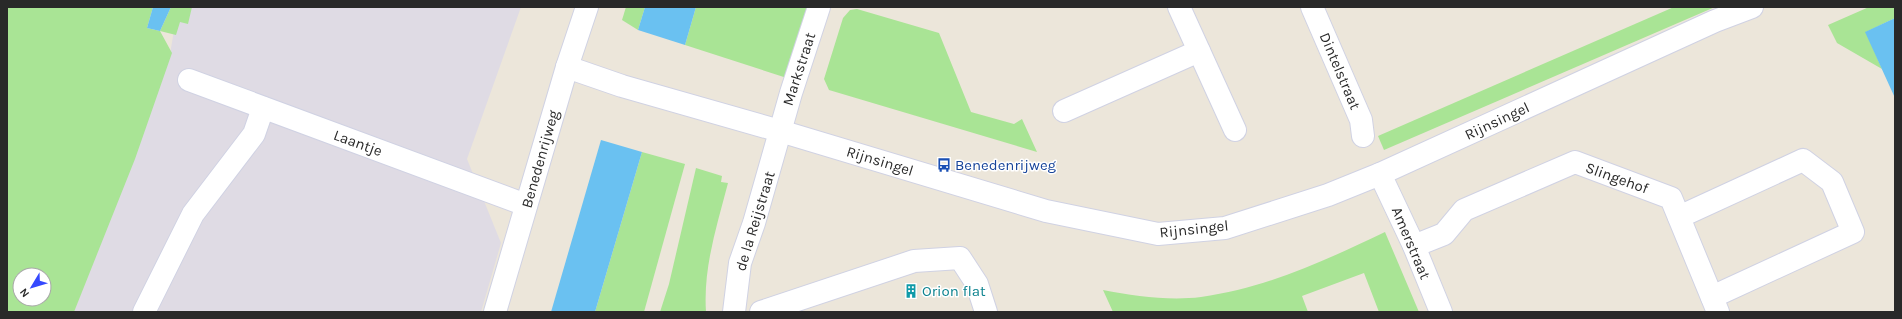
<svg xmlns="http://www.w3.org/2000/svg" width="1902" height="319" viewBox="0 0 1902 319" font-family="Karla,sans-serif">
<style>
.industrial{fill:#dfdbe4}
.green{fill:#a9e495;fill-rule:evenodd}
.water{fill:#6ac1f1}
.lines{fill:none;stroke-linecap:round;stroke-linejoin:round}
.minor-casing{stroke:#d0d2e3;stroke-width:24}
.minor{stroke:#fff;stroke-width:22}
.labels{text-anchor:middle;stroke-width:3;stroke-linejoin:round;paint-order:stroke}
.street-label{font-size:15px;fill:#292929;stroke:#fff}
.transit-label{font-size:15px;fill:#164399;stroke:#fff;text-anchor:start}
.culture-label{font-size:15px;fill:#0d838f;stroke:#fff;text-anchor:start}
</style>
<rect width="100%" height="100%" fill="#ece6da"/>
<path class="industrial" d="M178 7H521L467 159 501 243 481 312H74L170 54Z"/>
<g class="green">
<path d="M7 7H153L147 28 160 31 171 7H192L188 24 180 22 176 35 160 31 172 53 135 159 74 312H7ZM20 275H44V299H20Z"/>
<path d="M626 7H645L638 30 622 20Z"/>
<path d="M696 7H809L790 79 685 45Z"/>
<path d="M1674 7H1715L1384 150 1378 136Z"/>
<path d="M1869 7H1895V18L1866 32 1882 69 1837 43 1828 25Z"/>
<path d="M857 9 939 33 971 112 1014 124 1022 119 1037 152 829 90 824 79 843 18 850 10Z"/>
<path d="M642 152 685 164 644 312H595Z"/>
<path d="M696 168 722 176 721 182 728 183C717 226 703 267 706 312H660L669 284Z"/>
<path d="M1385 232 1419 312H1379L1364 273 1302 296 1308 312H1113L1103 290C1135 296 1169 301 1201 297 1269 287 1324 261 1385 232Z"/>
</g>
<g class="water">
<path d="M153 7H171L160 31 147 28Z"/>
<path d="M645 7H696L685 45 638 30Z"/>
<path d="M1895 18V98L1865 32Z"/>
<path d="M601 140 642 152 595 312H551Z"/>
</g>
<g class="lines">
<defs>
<g id="minor">
<path d="M1179 7 1235 130"/>
<path d="M1312 7 1361 120 1363 136"/>
<path d="M567 67 622 86 780 131 1046 211 1158 234 1225 228 1328 195 1380 174 1715 21 1752 7"/>
<path d="M189 80 526 205"/>
<path d="M1064 111 1199 51"/>
<path d="M1380 174 1414 246 1441 312"/>
<path d="M1679 217 1803 160 1832 182 1853 232 1712 297"/>
<path d="M1414 246 1444 234 1464 210 1575 162 1671 198 1718 312"/>
<path d="M144 312 193 214 254 134 263 108"/>
<path d="M495 312 567 67 587 7"/>
<path d="M734 312 740 263 754 223 791 93 819 7"/>
<path d="M761 312 914 261 960 258 977 284 986 312"/>
</g>
</defs>
<use href="#minor" class="minor-casing"/>
<use href="#minor" class="minor"/>
</g>
<defs>
<symbol id="bus-bare" viewBox="-9 -9 18 18"><path d="M-5-6H5V4H4V6H2V4H-2V6H-4V4H-5ZM-3.5-4V0h7V-4ZM-3.5 1.2v1.5H-2V1.2ZM2 1.2v1.5H3.5V1.2Z" fill="#1a4fb4" stroke="#fff" stroke-width="2.5" paint-order="stroke"/></symbol>
<symbol id="building-bare" viewBox="-9 -9 18 18"><path d="M-4-6H4V6H1V3H-1V6H-4ZM-2.5-4.3h1.7v1.8h-1.7ZM.8-4.3h1.7v1.8H.8ZM-2.5-1h1.7V.8h-1.7ZM.8-1h1.7V.8H.8Z" fill="#0f9aa8" stroke="#fff" stroke-width="2.5" paint-order="stroke"/></symbol>
</defs>
<g fill-rule="evenodd">
<use href="#bus-bare" x="934" y="155" width="20" height="20"/>
<use href="#building-bare" x="901" y="281" width="20" height="20"/>
</g>
<g class="labels">
<g class="street-label">
<text transform="translate(799 69) rotate(-72)" y="5">Markstraat</text>
<text transform="translate(1340 71) rotate(67)" y="5">Dintelstraat</text>
<text transform="translate(1497 121) rotate(-25)" y="5">Rijnsingel</text>
<text transform="translate(358 143) rotate(20)" y="5">Laantje</text>
<text transform="translate(540 159) rotate(-74)" y="5">Benedenrijweg</text>
<text transform="translate(880 161) rotate(17)" y="5">Rijnsingel</text>
<text transform="translate(1617 178) rotate(20)" y="5">Slingehof</text>
<text transform="translate(755 221) rotate(-73)" y="5">de la Reijstraat</text>
<text transform="translate(1194 229) rotate(-6)" y="5">Rijnsingel</text>
<text transform="translate(1411 243) rotate(67)" y="5">Amerstraat</text>
</g>
<g class="transit-label">
<text x="955" y="170">Benedenrijweg</text>
</g>
<g class="culture-label">
<text x="922" y="296">Orion flat</text>
</g>
</g>
<rect width="1902" height="319" fill="none" stroke="#292929" stroke-width="16"/>
<g transform="translate(32 287) rotate(232)"><circle r="19" fill="#ffffff" stroke="#a9a9a9"/>
<path d="M0-3L7 15L0 10L-7 15Z" fill="#3549fe"/>
<text y="-6" font-size="11" font-weight="bold" text-anchor="middle" fill="#292929">N</text>
</g>
</svg>
